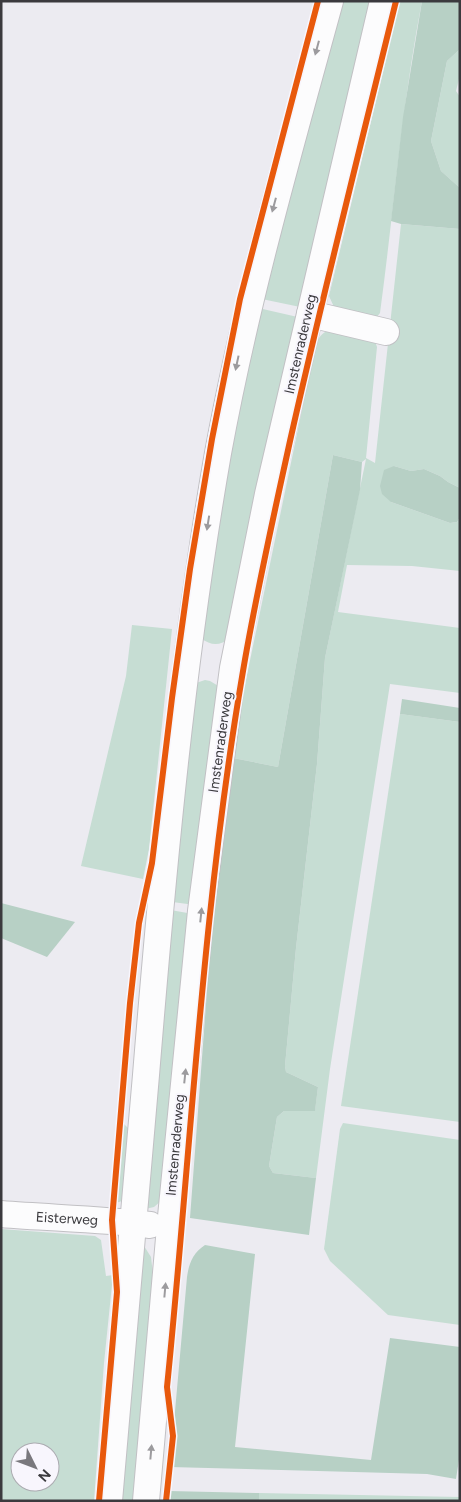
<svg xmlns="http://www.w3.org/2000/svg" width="461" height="1502" viewBox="0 0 461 1502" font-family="Figtree,sans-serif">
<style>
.green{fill:#c6ddd3;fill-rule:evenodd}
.forest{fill:#b7d0c5}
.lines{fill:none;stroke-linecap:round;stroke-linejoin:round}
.minor-casing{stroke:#c1c0c4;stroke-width:28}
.minor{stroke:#fcfcfd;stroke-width:26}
.cycleway-casing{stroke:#f8f6fd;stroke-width:9}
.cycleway{stroke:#e8590c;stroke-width:6}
.oneway{fill:#9c9b9e}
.labels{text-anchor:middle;stroke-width:4;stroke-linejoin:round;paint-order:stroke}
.street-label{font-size:14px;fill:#3b3a3e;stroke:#f8f6fd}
</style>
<rect width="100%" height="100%" fill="#ecebf1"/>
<g class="green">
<path d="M335 1H373L305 308 257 298Z"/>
<path d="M400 1H422C402 104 394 209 380 313L376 318 334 307 329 296Z"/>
<path d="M460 49V75L456 91 460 97V188L441 171 431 141 447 61Z"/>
<path d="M401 224 460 229V488L448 482 440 476 424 469 411 471 394 466 391 502 450 523 457 522 460 517V571L412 566 347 565 338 612 460 628V693L390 684 330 1069 316 1178 273 1173 269 1166 277 1117 284 1111 315 1110 318 1087 286 1072 285 1066 296 948 317 764 325 658 366 459 362 462 333 455 278 767 233 758 242 699 315 347C318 337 322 333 331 329L375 341 377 347 366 458 375 463Z"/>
<path d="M254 307 302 318 230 638C220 646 211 646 201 638Z"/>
<path d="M132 625 172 629 149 849 143 879 81 866 126 676Z"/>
<path d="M205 680 210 681 220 687 195 905 165 901 196 683Z"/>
<path d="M400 714 460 722V1122L341 1106Z"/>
<path d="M165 909 193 914 162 1200 154 1207 145 1209Z"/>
<path d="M343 1123 460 1140V1325L388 1315 330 1261 324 1249 340 1129Z"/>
<path d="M124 1124 128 1128 125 1200 116 1203 123 1127Z"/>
<path d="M1 1229 95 1236 101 1240 106 1276 113 1275 104 1363 94 1501H1ZM20 1452H50V1482H20Z"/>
<path d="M144 1246 151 1257 153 1274 133 1501H114Z"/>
<path d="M259 1493 460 1497V1501H259Z"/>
</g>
<g class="forest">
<path d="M422 1H460V49L447 61 431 141 441 171 460 188V229L401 224 391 221 403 117Z"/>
<path d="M333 455 362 462 360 490 325 658 317 764 296 948 285 1066 286 1072 318 1087 315 1111H284L277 1117 269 1166 273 1173 316 1178 309 1235 190 1218 212 924 233 758 278 767Z"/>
<path d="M394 466 411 471 424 469 440 476 448 482 460 488V517L457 522 450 523 391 502 382 494 380 486 384 470Z"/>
<path d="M402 699 460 708V722L400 714Z"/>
<path d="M1 903 75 922 47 957 1 938Z"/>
<path d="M205 1245 255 1254 235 1447 371 1460 390 1338 460 1347V1453L456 1479 427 1474 170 1467 187 1277C189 1263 193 1253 205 1245Z"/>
<path d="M169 1491 259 1493V1501H169Z"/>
</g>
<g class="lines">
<defs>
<g id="minor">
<path d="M310 314 386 332"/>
<path id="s1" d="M1 1214C51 1218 101 1219 150 1225"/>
<path d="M109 1501C121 1359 134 1217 146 1075 163 867 182 659 218 453 246 300 289 151 330 1"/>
<path d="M146 1501 170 1227 201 911 233 668 268 494 383 1"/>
</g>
</defs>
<use href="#minor" class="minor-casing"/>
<use href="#minor" class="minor"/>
<defs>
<g id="cycleway">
<path d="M99 1501 117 1292 112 1220 130 1003 139 923 152 863 172 698 190 569 212 439 240 299 318 1"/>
<path d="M166 1501 173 1436 167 1387C191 1150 202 912 242 677 255 598 273 519 290 441 323 294 360 148 396 1"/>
</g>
</defs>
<use href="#cycleway" class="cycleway-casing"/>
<use href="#cycleway" class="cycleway"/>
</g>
<defs><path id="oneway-solid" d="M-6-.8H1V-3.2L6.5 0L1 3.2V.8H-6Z" transform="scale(1.25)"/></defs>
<g class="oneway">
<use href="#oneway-solid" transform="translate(317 48) rotate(105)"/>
<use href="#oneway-solid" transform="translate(274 205) rotate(105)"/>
<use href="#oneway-solid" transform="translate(237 363) rotate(102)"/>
<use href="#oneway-solid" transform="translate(208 523) rotate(99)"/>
<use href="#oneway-solid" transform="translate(201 915) rotate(-84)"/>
<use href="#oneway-solid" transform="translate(185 1076) rotate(-84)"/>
<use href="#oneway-solid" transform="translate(165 1290) rotate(-85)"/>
<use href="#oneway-solid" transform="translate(151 1452) rotate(-85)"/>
</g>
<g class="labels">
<g class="street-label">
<text transform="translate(300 344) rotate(-77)" y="5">Imstenraderweg</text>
<text transform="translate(220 742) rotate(-82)" y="5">Imstenraderweg</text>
<text transform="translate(175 1145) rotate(-85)" y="5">Imstenraderweg</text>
<text dy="5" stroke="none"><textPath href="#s1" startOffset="66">Eisterweg</textPath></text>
</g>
</g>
<rect width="461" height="1502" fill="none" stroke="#3b3a3e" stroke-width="5"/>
<g transform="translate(35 1467) rotate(132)"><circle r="24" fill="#f8f6fd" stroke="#acabb1"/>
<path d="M0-4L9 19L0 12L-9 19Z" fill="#79787d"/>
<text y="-8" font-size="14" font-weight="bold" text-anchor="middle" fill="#3b3a3e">N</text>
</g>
</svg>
